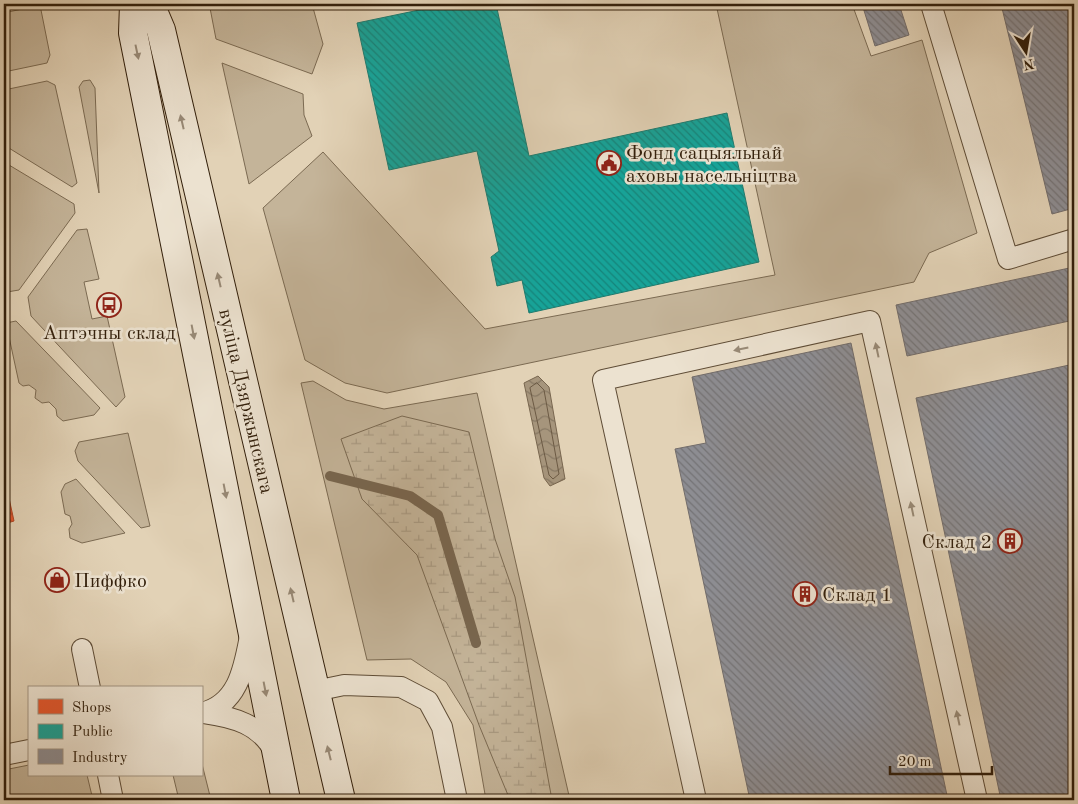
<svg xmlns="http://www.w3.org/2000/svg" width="1078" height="804" viewBox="0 0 1078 804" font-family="'Old Standard TT',serif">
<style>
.grass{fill:#c4b499;stroke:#7b6a52}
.wetland{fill:url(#wetland-marsh);stroke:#7b6a52}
.water{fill:url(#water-waves);stroke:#78664f}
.shops{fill:url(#shops-back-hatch);stroke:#af4624}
.public{fill:url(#public-back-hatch);stroke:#1f7b6e}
.industry{fill:url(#industry-back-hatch);stroke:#726c6a}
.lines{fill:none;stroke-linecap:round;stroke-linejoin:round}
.shore{stroke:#6c5a44;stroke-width:1}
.stream{stroke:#78664f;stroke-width:10}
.lane-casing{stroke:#5e4c36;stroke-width:22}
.secondary-casing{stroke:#321f0b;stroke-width:30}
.lane{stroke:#ece2d0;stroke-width:20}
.secondary{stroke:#ece2d0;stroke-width:28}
.oneway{fill:#988a77}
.labels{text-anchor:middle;stroke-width:5;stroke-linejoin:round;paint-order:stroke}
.poi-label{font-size:20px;fill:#321f0b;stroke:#ece2d0;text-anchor:start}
.street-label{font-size:20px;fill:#321f0b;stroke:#ece2d0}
</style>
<defs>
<pattern id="wetland-marsh" width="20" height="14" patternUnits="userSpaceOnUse" patternTransform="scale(1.25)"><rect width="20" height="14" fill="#c4b499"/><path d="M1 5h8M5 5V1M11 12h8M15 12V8" fill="none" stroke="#a99a82"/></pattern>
<pattern id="water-waves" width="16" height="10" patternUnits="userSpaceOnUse" patternTransform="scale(1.25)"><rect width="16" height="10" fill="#a6957c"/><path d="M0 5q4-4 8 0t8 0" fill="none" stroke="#887964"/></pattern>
<pattern id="shops-back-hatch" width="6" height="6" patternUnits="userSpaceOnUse" patternTransform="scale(1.25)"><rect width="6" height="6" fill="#e4572e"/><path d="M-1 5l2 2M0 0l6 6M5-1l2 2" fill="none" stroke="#b94725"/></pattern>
<pattern id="public-back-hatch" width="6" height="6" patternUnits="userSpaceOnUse" patternTransform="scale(1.25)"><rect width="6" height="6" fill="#17a398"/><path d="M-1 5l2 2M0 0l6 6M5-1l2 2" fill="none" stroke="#15847a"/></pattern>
<pattern id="industry-back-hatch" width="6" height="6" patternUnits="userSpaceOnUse" patternTransform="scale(1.25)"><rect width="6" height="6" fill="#8d8d92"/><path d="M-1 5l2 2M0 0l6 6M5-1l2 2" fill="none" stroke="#747375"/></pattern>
</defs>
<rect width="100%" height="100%" fill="#e2d2b6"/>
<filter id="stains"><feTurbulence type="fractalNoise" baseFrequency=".004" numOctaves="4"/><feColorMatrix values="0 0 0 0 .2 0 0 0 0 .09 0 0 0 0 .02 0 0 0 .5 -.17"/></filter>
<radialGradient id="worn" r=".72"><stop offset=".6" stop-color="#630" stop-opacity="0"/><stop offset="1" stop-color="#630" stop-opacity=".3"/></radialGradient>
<g class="grass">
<path d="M212 4H312L323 44 312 74 216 39 210 8Z"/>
<path d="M716 4H852L871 56 922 40 977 233 929 253 914 282 387 393 345 383 305 360 263 208 323 152 485 329 775 275Z"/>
<path d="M40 5 50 55 47 63 4 72V13Z"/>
<path d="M222 63 303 94 304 115 312 136 249 184Z"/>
<path d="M90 80 95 88 99 193 79 87 83 81Z"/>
<path d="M47 81 55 85 77 183 72 187 4 145V90Z"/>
<path d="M4 162 74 204 75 213 19 290 7 292 4 288Z"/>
<path d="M87 229 99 279 84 282 92 319 107 316 125 397 116 407 31 316 28 297 77 230Z"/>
<path d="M16 321 100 408 94 415 63 421 57 416 56 409 49 402 42 403 35 398 36 390 29 385 23 386 19 383 6 323Z"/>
<path d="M313 381 346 400 384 409 477 393 570 800H486L473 725 446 682 411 659 367 660 301 383Z"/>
<path d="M128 433 150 526 141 528 78 461 75 451 79 442Z"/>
<path d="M76 479 125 533 82 543 70 538 69 529 72 524 70 516 65 514 61 492 65 484Z"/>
<path d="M201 760 211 800H179L173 775H201Z"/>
<path d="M29 765V775H87L93 800H4V770Z"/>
</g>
<path class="wetland" d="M402 416 469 432 495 539 515 597 552 800H510L479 725 417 555 362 499 341 439Z"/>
<path class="water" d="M538 376 549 387 565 479 550 486 544 478 524 383Z"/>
<g class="shops">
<path d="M4 475 14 521 4 524Z"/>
<path d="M64 570 67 586 50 590 46 574Z"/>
</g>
<path class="public" d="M448 4H496L529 156 727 113 759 262 529 313 522 280 497 286 491 257 499 251 477 151 389 170 357 23Z"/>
<g class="industry">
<path d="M862 4H899L909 35 875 46Z"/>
<path d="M1001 4H1074V208L1052 214Z"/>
<path d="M1074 267V320L907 356 896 305Z"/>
<path d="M851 343 948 800H750L675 449 706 443 692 377Z"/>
<path d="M1074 364V800H1001L916 398Z"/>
</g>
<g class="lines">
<path class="shore" d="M537 383 544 390 559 474 553 479 549 475 530 388Z"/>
<path class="stream" d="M330 476 410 496 438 515 476 643"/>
<defs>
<g id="lane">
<path d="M931 4 1008 259 1074 239"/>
<path d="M82 649 90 688"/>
<path d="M315 691 344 685 401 687 428 701 442 727 457 800"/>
<path d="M201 713C238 705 244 668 250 636"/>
<path d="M204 713C233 717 261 724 275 753"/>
<path d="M4 755 29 750"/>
<path d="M108 775 113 800"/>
<path d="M696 800 603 380 870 321 977 800"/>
</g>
<g id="secondary">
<path d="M134 4 133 33 286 800"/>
<path d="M150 4 161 30 341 800"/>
</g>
</defs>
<use href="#lane" class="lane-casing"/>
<use href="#secondary" class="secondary-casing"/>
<use href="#lane" class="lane"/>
<use href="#secondary" class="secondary"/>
</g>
<defs><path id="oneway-solid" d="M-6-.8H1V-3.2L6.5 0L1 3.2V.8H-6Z" transform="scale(1.25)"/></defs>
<g class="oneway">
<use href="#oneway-solid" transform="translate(137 52) rotate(78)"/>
<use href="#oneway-solid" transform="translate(182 122) rotate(-103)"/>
<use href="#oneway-solid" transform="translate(219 280) rotate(-103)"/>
<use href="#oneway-solid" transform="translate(193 332) rotate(79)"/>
<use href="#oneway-solid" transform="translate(741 349) rotate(168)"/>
<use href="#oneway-solid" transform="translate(877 350) rotate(-102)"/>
<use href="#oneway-solid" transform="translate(225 491) rotate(79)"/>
<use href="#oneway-solid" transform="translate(912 509) rotate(-102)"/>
<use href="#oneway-solid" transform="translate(292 595) rotate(-103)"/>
<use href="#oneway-solid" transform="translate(265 689) rotate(79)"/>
<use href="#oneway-solid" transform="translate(958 718) rotate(-102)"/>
<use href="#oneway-solid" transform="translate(329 753) rotate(-104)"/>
</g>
<defs>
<symbol id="civic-ring" viewBox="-11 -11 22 22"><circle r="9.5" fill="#ece2d0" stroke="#8f2418" stroke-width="1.5"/><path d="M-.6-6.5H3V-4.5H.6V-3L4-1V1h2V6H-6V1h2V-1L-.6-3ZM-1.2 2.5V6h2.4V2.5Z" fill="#8f2418"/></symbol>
<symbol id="bus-ring" viewBox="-11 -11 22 22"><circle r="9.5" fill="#ece2d0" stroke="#8f2418" stroke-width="1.5"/><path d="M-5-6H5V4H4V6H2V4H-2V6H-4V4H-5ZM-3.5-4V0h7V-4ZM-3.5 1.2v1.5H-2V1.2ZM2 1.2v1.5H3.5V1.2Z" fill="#8f2418"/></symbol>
<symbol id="building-ring" viewBox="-11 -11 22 22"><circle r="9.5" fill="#ece2d0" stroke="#8f2418" stroke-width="1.5"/><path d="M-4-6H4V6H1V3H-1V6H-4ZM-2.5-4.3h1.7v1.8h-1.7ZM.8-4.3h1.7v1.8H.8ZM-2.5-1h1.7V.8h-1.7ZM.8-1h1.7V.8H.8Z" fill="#8f2418"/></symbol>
<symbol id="shop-ring" viewBox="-11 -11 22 22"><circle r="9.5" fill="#ece2d0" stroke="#8f2418" stroke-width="1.5"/><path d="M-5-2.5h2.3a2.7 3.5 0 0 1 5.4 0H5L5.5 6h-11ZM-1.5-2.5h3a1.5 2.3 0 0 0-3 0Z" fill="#8f2418"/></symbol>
</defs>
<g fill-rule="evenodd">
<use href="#civic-ring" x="595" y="149" width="28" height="28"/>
<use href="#bus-ring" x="95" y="291" width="28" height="28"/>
<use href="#building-ring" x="996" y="527" width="28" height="28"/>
<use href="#shop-ring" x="43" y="566" width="28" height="28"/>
<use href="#building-ring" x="791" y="580" width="28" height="28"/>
</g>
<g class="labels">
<g class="poi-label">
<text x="626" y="159">Фонд сацыяльнай<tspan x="626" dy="23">аховы насельніцтва</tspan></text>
<text x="109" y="339" text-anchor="middle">Аптэчны склад</text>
<text x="992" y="548" text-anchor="end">Склад 2</text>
<text x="74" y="587">Пиффко</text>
<text x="822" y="601">Склад 1</text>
</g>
<g class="street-label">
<text transform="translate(247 401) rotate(77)" y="7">вуліца Дзяржынскага</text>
</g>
</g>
<rect width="1078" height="804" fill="none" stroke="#e2d2b6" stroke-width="20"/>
<rect x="5" y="5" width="1068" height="794" fill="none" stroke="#321f0b" stroke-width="2.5"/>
<rect x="10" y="10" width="1058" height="784" fill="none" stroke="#321f0b"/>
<rect x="28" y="686" width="175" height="90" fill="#ece2d0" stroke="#a29481"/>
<rect x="38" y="699" width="25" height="15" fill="#e4572e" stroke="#a29481"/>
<text x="72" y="712" font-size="15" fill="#321f0b">Shops</text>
<rect x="38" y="724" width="25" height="15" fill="#17a398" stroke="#a29481"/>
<text x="72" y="736" font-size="15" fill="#321f0b">Public</text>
<rect x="38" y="749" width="25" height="15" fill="#8d8d92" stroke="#a29481"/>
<text x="72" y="762" font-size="15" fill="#321f0b">Industry</text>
<g transform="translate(1026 52) rotate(168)" stroke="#ece2d0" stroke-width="4" paint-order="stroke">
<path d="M0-4L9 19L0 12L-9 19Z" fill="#321f0b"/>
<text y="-8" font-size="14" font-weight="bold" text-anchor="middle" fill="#321f0b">N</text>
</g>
<path d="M890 766v8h102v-8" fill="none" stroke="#321f0b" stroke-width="2.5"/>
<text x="898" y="766" font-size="15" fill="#321f0b" stroke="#ece2d0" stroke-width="4" paint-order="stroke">20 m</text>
<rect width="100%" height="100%" filter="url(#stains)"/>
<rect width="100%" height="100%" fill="url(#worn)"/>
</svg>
